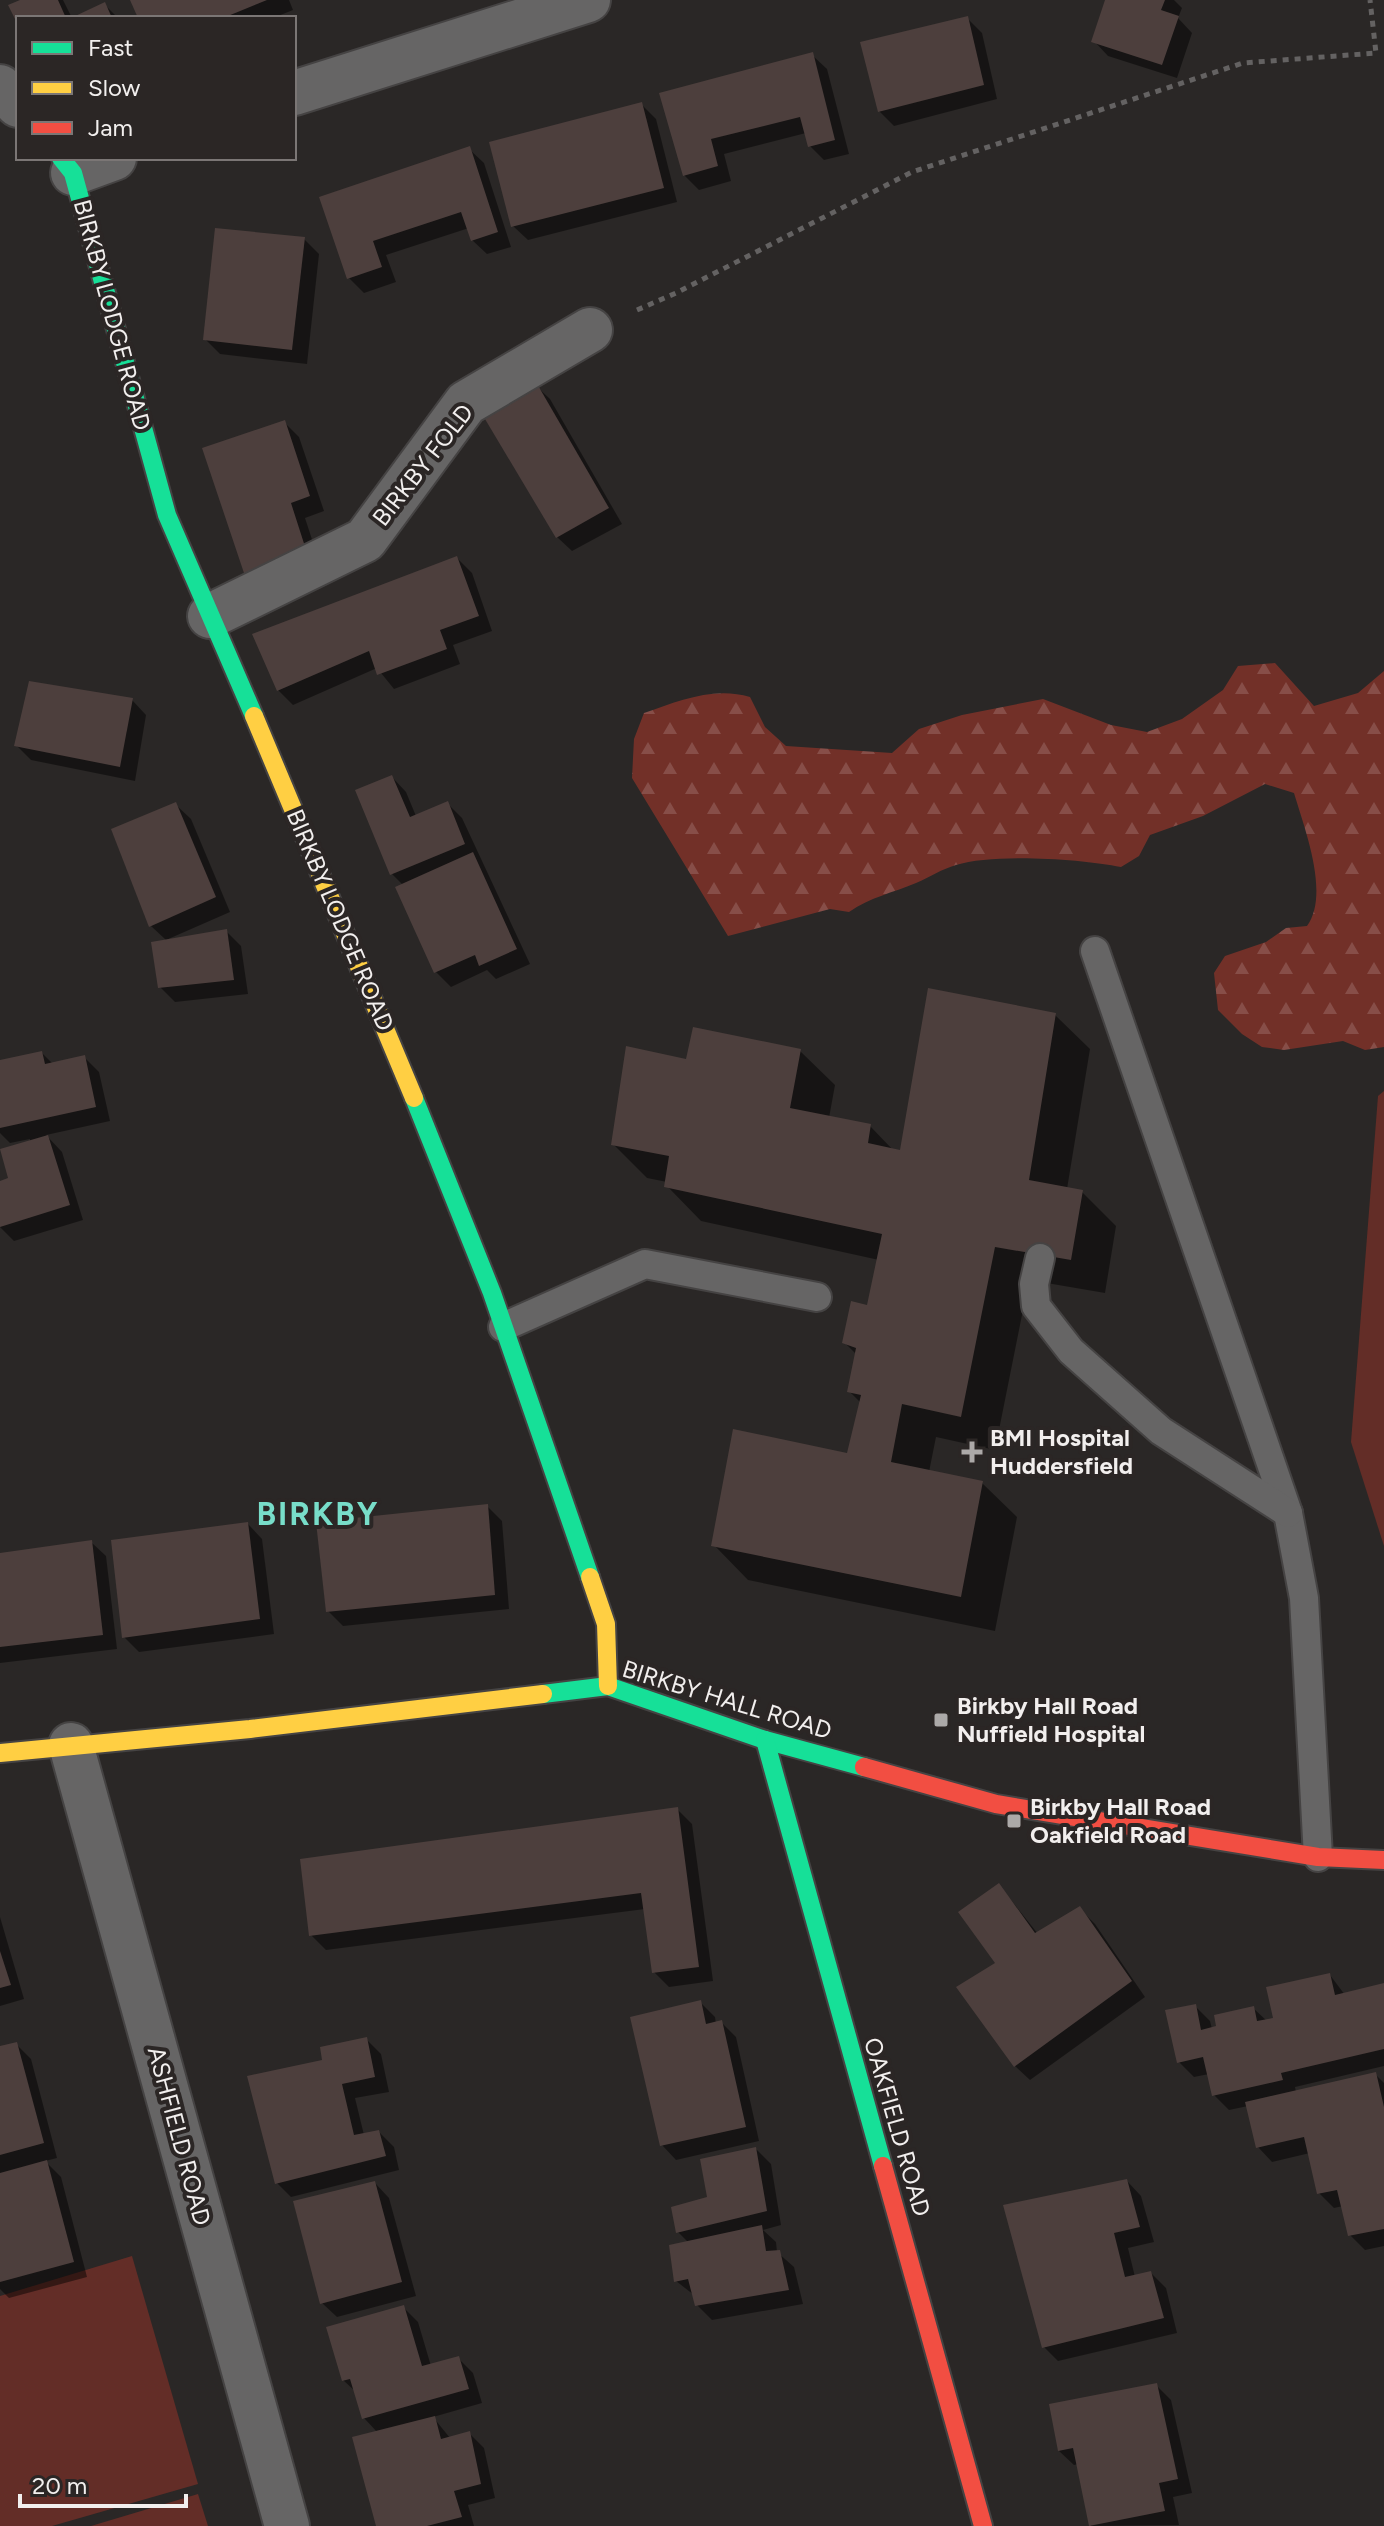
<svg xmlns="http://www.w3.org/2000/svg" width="1384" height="2526" viewBox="0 0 1384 2526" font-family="Figtree,sans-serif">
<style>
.forest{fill:url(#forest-firs)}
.pitch{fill:#632d27}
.shadow{fill:#0007}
.building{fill:#4d3f3d}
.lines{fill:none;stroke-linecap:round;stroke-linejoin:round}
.lane-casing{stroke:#454343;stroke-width:32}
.street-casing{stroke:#454343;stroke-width:48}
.fast-casing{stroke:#454343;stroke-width:22}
.slow-casing{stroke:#454343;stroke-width:22}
.jam-casing{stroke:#454343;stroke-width:22}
.path{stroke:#646262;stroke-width:5;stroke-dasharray:6 6;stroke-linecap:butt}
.lane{stroke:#666565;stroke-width:28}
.street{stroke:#666565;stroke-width:44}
.fast{stroke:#16e098;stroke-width:18}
.slow{stroke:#ffcf43;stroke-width:18}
.jam{stroke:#f24e42;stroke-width:18}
.poi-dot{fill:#aca9a8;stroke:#2b2625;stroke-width:3}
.labels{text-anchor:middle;stroke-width:8;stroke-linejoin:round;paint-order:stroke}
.street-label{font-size:24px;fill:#f2efee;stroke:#2b2625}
.poi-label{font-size:24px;font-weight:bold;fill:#f2efee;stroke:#2b2625;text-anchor:start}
.district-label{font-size:32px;font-weight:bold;letter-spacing:2px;fill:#78ddc9;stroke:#2b2625}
</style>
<defs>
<pattern id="forest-firs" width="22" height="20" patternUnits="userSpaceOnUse" patternTransform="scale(2)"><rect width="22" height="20" fill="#723028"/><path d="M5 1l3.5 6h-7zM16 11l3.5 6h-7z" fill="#874e48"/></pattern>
</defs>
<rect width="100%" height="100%" fill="#2a2726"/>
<path class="forest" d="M1275 663 1314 706 1358 693 1384 671V1047L1365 1050 1343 1041 1284 1050 1262 1047 1242 1034 1218 1010 1214 973 1225 956 1266 942 1286 928 1307 926C1330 894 1305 830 1294 793L1265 784 1203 816 1150 835 1139 856 1121 867C1082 859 993 853 956 865 942 869 930 877 916 883 892 893 871 897 849 912L830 909 728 936 632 778 634 739 644 713C678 701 714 686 750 697L765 727 786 746 892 753 919 729 962 715 1043 699 1111 725 1147 732 1182 719 1223 690 1238 666Z"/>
<g class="pitch">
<path d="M1384 1091V1546L1351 1442 1378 1096Z"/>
<path d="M132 2256 198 2484 52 2526H0V2296Z"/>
<path d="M198 2494 208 2526H91Z"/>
</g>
<g class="shadow">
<path d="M24 0H63L72 18 18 20 11 6Z"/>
<path d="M132 0H289L293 10 273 18H141Z"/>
<path d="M1107 0H1174L1182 8 1178 18 1192 33 1177 78 1108 56 1094 41Z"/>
<path d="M105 5 118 18H76Z"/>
<path d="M967 18 982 33 997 99 894 126 879 111Z"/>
<path d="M812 55 827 69 849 154 824 160 810 146 806 133 724 154 731 181 699 190 684 175 662 95Z"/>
<path d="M641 104 656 119 677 202 528 240 513 226Z"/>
<path d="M469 149 484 163 511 247 487 254 472 240 469 228 386 255 396 282 364 293 349 278 322 199Z"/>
<path d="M304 239 319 254 307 364 220 354 205 339Z"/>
<path d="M535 385 550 399 622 524 572 551 557 537Z"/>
<path d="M285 423 299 437 324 511 305 518 323 573 262 592Z"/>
<path d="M457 558 472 573 492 631 453 645 460 664 394 689 377 668 293 705 278 690Z"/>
<path d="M132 700 146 715 135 781 31 760 16 745Z"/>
<path d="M392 777 406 792 416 816 447 803 462 818 530 964 496 979 487 970 451 987 436 972 403 885 392 874Z"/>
<path d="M176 805 191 819 230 912 166 940 151 926Z"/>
<path d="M226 931 241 946 248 994 175 1002 160 987Z"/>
<path d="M1055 1015 1090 1049 1067 1189 1082 1192 1116 1226 1105 1293 1029 1280 995 1450 936 1437 929 1472 982 1483 1017 1517 995 1631 748 1580 714 1545 848 1455 861 1403 849 1391 857 1355 844 1342 869 1308 879 1260 701 1221 667 1186V1182L647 1178 613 1144 687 1061 800 1051 835 1085 829 1118 870 1126 894 1151 901 1152Z"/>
<path d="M42 1053 53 1064 84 1057 99 1072 110 1121 46 1135 62 1152 83 1220 14 1241 0 1227V1183L11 1180 30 1142V1139L10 1143 0 1133V1062Z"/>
<path d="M487 1506 502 1521 509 1609 343 1626 328 1611Z"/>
<path d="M248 1524 262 1539 274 1634 139 1652 124 1637Z"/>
<path d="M91 1542 106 1556 117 1649 0 1663V1554Z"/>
<path d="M677 1809 692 1824 713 1981 669 1987 654 1972 645 1909 326 1950 311 1935Z"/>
<path d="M999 1885 1038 1934 1080 1909 1095 1924 1145 1997 1030 2080 1015 2066 998 1964Z"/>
<path d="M0 1917 24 1999 0 2006Z"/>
<path d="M1330 1975 1345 1995 1384 1986V2066L1295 2087 1296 2092 1376 2075 1384 2083V2246L1365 2250 1350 2235 1343 2206 1334 2208 1319 2193 1310 2153 1272 2162 1258 2147 1248 2106 1229 2110 1214 2095 1209 2074 1194 2077 1179 2062 1195 2006 1210 2021 1212 2029 1253 2008 1267 2021 1276 2019Z"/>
<path d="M700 2002 715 2017 716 2024 721 2022 736 2037 759 2141 676 2160 662 2145Z"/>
<path d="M366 2039 381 2054 389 2092 355 2098 364 2135 379 2132 394 2147 399 2170 291 2197 277 2183 325 2062Z"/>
<path d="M16 2044 31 2059 57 2158 45 2161 61 2177 87 2277 9 2298 0 2289V2048Z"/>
<path d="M756 2149 771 2164 781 2225 763 2230 776 2242 777 2252 794 2267 803 2304 712 2320 697 2305 694 2295 676 2281 689 2243 678 2232Z"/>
<path d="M1127 2181 1141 2196 1154 2242 1128 2248 1135 2277 1151 2273 1166 2288 1177 2333 1058 2361 1044 2347Z"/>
<path d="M375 2183 389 2198 416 2296 337 2317 322 2303Z"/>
<path d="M403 2307 418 2322 431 2366 458 2358 473 2373 482 2403 433 2417 450 2438 469 2433 484 2448 495 2498 468 2505 474 2526H379L378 2433 364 2418 356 2392 343 2380Z"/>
<path d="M1156 2385 1171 2400 1192 2493 1173 2497 1179 2525 1091 2526 1078 2464 1074 2465 1059 2451Z"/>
</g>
<g class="building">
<path d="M20 0H58L66 18H18V25L8 5Z"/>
<path d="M130 0H267L223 18H138Z"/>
<path d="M1105 0H1165L1161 10 1179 16 1162 65 1091 42Z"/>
<path d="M105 2 112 18H71Z"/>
<path d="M968 16 984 85 878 112 860 42Z"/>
<path d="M813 52 835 140 808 147 800 117 711 139 718 166 683 176 659 93Z"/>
<path d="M642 102 664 188 511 227 489 142Z"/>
<path d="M470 146 498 232 471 241 461 212 373 241 382 267 347 279 319 197Z"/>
<path d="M215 228 305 237 292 350 203 340Z"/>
<path d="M536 382 609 508 556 538 482 414Z"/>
<path d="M285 420 310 496 291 503 309 559 246 579 202 448Z"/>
<path d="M457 556 479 616 440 630 447 649 377 675 369 651 277 691 252 634Z"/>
<path d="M29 681 133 698 120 767 14 746Z"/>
<path d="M392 775 410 817 448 801 465 844 390 875 355 790Z"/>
<path d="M176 802 216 897 149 927 111 829Z"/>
<path d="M473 852 517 949 479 966 475 955 434 973 395 887Z"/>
<path d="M227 929 234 980 158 988 151 942Z"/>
<path d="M928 988 1056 1013 1029 1180 1083 1190 1071 1260 995 1247 961 1417 902 1404 891 1462 983 1481 961 1597 711 1546 733 1429 847 1453 861 1395 847 1392 856 1348 842 1343 851 1301 867 1305 882 1234 664 1187 669 1156 611 1145 626 1046 686 1059 693 1027 801 1049 790 1108 871 1124 868 1143 900 1150Z"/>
<path d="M42 1051 45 1064 85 1055 96 1107 0 1128V1060Z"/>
<path d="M48 1135 70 1205 0 1227V1181L8 1178 0 1149Z"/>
<path d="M488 1504 495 1595 326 1612 316 1522Z"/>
<path d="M248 1522 260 1619 122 1638 111 1540Z"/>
<path d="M92 1540 103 1635 0 1647V1553Z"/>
<path d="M678 1807 699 1967 652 1973 641 1893 309 1936 300 1859Z"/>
<path d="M999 1883 1035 1933 1080 1906 1132 1981 1014 2067 956 1987 995 1963 958 1912Z"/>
<path d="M0 1951 11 1985 0 1988Z"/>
<path d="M1330 1973 1335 1995 1384 1983V2049L1281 2073 1283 2080 1212 2096 1203 2057 1177 2063 1165 2010 1196 2004 1201 2030 1216 2026 1214 2015 1254 2006 1257 2021 1273 2018 1266 1987Z"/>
<path d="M701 2000 706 2024 722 2020 746 2127 660 2146 630 2017Z"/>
<path d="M367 2037 375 2077 342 2084 354 2135 379 2130 386 2156 275 2184 247 2076 322 2060 320 2047Z"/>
<path d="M17 2042 44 2143 0 2155V2046Z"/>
<path d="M1376 2072 1384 2107V2229L1348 2236 1337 2190 1317 2194 1304 2137 1256 2148 1245 2102Z"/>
<path d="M756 2147 767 2211 676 2233 671 2207 707 2197 700 2159Z"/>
<path d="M47 2160 74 2262 0 2282V2173Z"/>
<path d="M1127 2179 1140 2227 1114 2233 1125 2277 1151 2271 1164 2318 1042 2348 1003 2205Z"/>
<path d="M375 2181 402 2282 320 2304 293 2201Z"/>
<path d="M762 2225 766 2251 780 2250 789 2290 695 2306 688 2279 674 2282 669 2245Z"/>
<path d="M404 2305 422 2366 459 2356 469 2389 362 2419 350 2379 342 2381 326 2327Z"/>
<path d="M1157 2383 1178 2479 1159 2483 1165 2511 1089 2526 1073 2448 1058 2451 1049 2404Z"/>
<path d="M435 2416 441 2439 470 2431 481 2484 454 2491 462 2517 427 2526H376L352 2437Z"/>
</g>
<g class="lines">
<defs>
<g id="lane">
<path d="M1095 951 1288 1513 1304 1598 1318 1857"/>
<path d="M1040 1258 1034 1284 1036 1306 1071 1351 1161 1431 1288 1513"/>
<path d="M503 1327 645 1264 817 1297"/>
</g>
<g id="street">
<path d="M0 87 18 105"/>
<path d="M294 93 588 0"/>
<path d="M73 173 114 158"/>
<path d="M210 616 365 540 466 403 590 330"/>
<path d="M71 1745 287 2526"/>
</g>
<g id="fast">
<path d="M61 158 73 173 167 515 254 716"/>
<path d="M414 1098 492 1293 590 1577"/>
<path d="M543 1694 608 1686 765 1740 864 1767"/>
<path d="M765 1740 883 2166"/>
</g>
<g id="slow">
<path d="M254 716 414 1098"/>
<path d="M590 1577 606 1624 608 1686"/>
<path d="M0 1753 250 1729 543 1694"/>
</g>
<g id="jam">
<path d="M864 1767 996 1804 1318 1857 1384 1860"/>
<path d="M883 2166 983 2526"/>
</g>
</defs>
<use href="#lane" class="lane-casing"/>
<use href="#street" class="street-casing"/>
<use href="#fast" class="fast-casing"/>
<use href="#slow" class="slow-casing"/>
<use href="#jam" class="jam-casing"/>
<path class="path" d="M637 310 676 293 912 172 1243 63 1376 53 1370 0"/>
<use href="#lane" class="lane"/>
<use href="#street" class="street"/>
<use href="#fast" class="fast"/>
<use href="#slow" class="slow"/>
<use href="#jam" class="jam"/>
</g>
<g class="poi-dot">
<path d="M968 1440h8v8h8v8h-8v8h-8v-8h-8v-8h8z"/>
<rect x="933" y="1712" width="16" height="16" rx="4"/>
<rect x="1006" y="1813" width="16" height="16" rx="4"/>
</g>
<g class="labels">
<g class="street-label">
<text transform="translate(112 315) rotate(75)" y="8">BIRKBY LODGE ROAD</text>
<text transform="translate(423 465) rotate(-52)" y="8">BIRKBY FOLD</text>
<text transform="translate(340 920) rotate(67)" y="8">BIRKBY LODGE ROAD</text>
<text transform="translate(727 1700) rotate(17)" y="8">BIRKBY HALL ROAD</text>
<text transform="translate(897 2127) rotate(74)" y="8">OAKFIELD ROAD</text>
<text transform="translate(179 2136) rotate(75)" y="8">ASHFIELD ROAD</text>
</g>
<g class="poi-label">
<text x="990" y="1446">BMI Hospital<tspan x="990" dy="28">Huddersfield</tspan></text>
<text x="957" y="1714">Birkby Hall Road<tspan x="957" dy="28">Nuffield Hospital</tspan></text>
<text x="1030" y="1815">Birkby Hall Road<tspan x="1030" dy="28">Oakfield Road</tspan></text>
</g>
<g class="district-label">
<text x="318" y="1525">BIRKBY</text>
</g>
</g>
<rect x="16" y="16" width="280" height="144" fill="#2b2625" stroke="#7b7675" stroke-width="2"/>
<rect x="32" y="42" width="40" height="12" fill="#16e098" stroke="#7b7675" stroke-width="2"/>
<text x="88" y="56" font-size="24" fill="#f2efee">Fast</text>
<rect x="32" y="82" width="40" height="12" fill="#ffcf43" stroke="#7b7675" stroke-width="2"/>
<text x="88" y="96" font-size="24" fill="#f2efee">Slow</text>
<rect x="32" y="122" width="40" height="12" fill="#f24e42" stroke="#7b7675" stroke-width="2"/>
<text x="88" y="136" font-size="24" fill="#f2efee">Jam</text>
<path d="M20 2494v12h166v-12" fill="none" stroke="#f2efee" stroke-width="4"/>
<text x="32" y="2494" font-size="24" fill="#f2efee" stroke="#2b2625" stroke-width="6" paint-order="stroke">20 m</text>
</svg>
